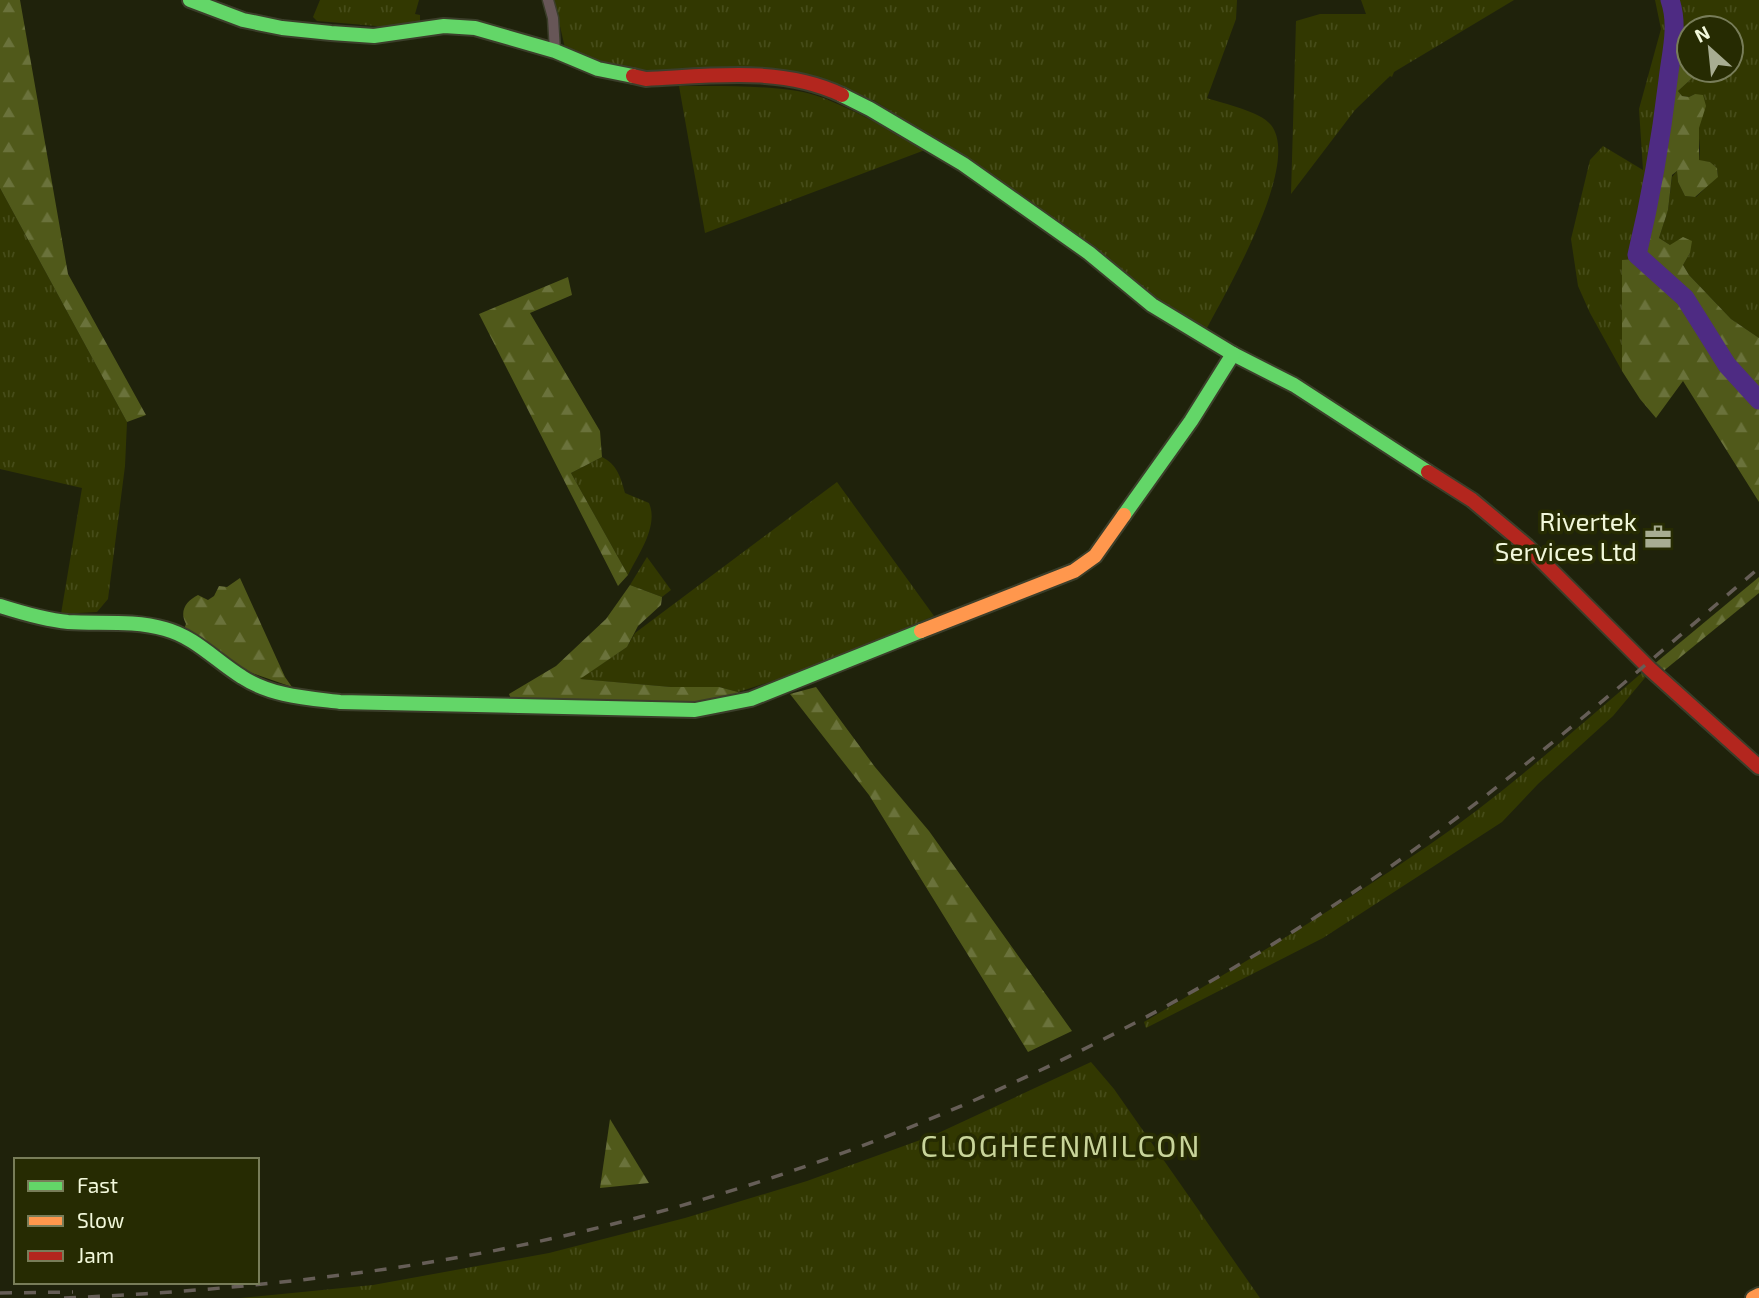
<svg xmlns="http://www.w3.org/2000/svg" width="1759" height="1298" viewBox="0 0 1759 1298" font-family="'Exo 2',sans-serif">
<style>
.grass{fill:url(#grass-tufts)}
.forest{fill:url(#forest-firs)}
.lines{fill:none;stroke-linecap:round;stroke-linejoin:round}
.river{stroke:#4e2b83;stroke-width:19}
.street-casing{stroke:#3b3e2a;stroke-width:13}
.fast-casing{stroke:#3b3e2a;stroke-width:18}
.slow-casing{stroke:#3b3e2a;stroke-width:18}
.jam-casing{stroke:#3b3e2a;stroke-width:18}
.street{stroke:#675657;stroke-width:10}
.fast{stroke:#63d668;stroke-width:14}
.slow{stroke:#ff974d;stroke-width:14}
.jam{stroke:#b3261e;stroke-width:14}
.rail{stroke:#665e57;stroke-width:3.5;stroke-dasharray:12 12;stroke-linecap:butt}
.labels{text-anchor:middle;stroke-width:7;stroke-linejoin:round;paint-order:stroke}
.poi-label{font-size:26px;fill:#f2f8db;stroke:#262b02;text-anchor:end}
.quarter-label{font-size:30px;letter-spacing:2px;fill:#c8d49a;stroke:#262b02}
</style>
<defs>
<pattern id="grass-tufts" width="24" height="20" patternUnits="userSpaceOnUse" patternTransform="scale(1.75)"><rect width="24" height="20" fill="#323801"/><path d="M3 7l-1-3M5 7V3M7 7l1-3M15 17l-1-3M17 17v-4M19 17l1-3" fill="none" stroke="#464c19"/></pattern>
<pattern id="forest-firs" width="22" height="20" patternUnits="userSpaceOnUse" patternTransform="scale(1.75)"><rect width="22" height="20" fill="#50591a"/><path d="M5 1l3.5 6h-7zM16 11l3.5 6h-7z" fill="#6a723b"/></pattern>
</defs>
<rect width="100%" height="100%" fill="#1f220b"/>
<g class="grass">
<path d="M320 0H419L415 14 420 15V22L388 27 317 21 313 17Z"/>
<path d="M554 0H1237L1236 19 1207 98C1224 104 1260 111 1271 125 1302 164 1225 293 1205 332L1167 307 979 166 873 100 871 101C834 82 795 71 753 70 700 67 609 81 565 48Z"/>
<path d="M1361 0H1514L1394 72 1392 77 1390 76 1355 110 1291 194 1296 21 1320 14H1366Z"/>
<path d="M1655 0H1665L1671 18 1644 209 1633 259 1623 260 1622 371 1590 313 1578 286 1571 239 1590 160 1603 146 1643 170 1639 109 1661 29Z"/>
<path d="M1672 0H1759V338L1731 319 1689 275 1683 265 1690 253 1670 245 1659 238 1668 210 1672 177 1677 171 1678 182 1685 196 1696 197 1718 176 1717 168 1710 162 1699 161 1700 149 1695 94 1689 97 1682 96 1678 91 1701 70H1731V45L1740 38 1731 32V28C1723 28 1722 25 1715 22 1701 16 1687 29 1677 36L1678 16Z"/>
<path d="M679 86C720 86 762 85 803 92 834 98 897 133 925 150L705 233Z"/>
<path d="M0 188 127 422 125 466 108 599 97 612 61 614 82 488 0 469Z"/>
<path d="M602 457C617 464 621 478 625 493L649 503C659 526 638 555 628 575L571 473Z"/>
<path d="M837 482 934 616 795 674 738 692 719 687H671L579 679 627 647 635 633Z"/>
<path d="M647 557 671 590 662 597 630 585Z"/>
<path d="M1644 671 1649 673 1613 716 1538 784 1502 822 1323 938 1146 1028 1144 1022C1240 965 1337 908 1429 845 1505 793 1574 730 1644 671Z"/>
<path d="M1091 1062 1114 1089 1260 1298H240L373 1285 549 1253 685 1218 807 1181 934 1135Z"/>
</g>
<g class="forest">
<path d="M0 0H20L68 274 146 415 127 422 0 188Z"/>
<path d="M1704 20 1712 21 1724 28H1689V70H1701L1678 91 1682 96 1689 97 1695 94 1703 95 1706 106 1699 128V160L1710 162 1717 168 1718 177 1695 197 1685 196 1678 182 1677 171 1672 175 1668 210 1659 238 1670 245 1683 237 1692 241 1690 253 1683 265 1689 275 1731 319 1759 338V392L1732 363 1689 296 1640 254 1656 180 1677 36Z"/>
<path d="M1633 259 1680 301 1719 365 1759 407V502L1683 381 1656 418 1640 399 1622 371V260Z"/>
<path d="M568 277 572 295 530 313 600 431 602 457 571 473 628 575 618 586 479 314Z"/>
<path d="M1759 577V593L1661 673 1653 665Z"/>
<path d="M240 578 285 677 292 687 249 672 184 629 186 624C179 611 186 601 198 595L208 600 214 596 219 586 227 587Z"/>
<path d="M630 585 662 597 661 605 638 626 627 647 580 679 671 687H719L738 692 740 697 707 704 512 702 509 694 556 666 606 619Z"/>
<path d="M816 687 875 767 929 831 1072 1031 1028 1052 869 795 790 694Z"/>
<path d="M610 1119 649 1183 600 1188Z"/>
</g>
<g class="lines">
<path class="river" d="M1670 0C1679 26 1671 53 1668 80 1661 139 1651 197 1637 255L1685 298 1727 365 1759 400"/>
<defs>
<path id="street" d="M548 0 553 18 555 51"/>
<g id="fast">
<path d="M190 0 243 20 282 28 331 33 374 36 444 26 475 28 555 51 598 69 633 76"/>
<path d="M842 95 870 109 963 164 1089 253 1152 305 1233 354 1294 385 1428 472"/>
<path d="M1124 515 1191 421 1233 354"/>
<path d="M0 606C22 613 45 620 68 622 100 624 133 620 165 629 195 637 216 661 242 677 271 696 307 698 340 702L695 710 751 699 921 631"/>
</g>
<g id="slow">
<path d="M921 631 1074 571 1095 556 1124 515"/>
<path d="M1753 1298 1759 1295"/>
</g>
<g id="jam">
<path d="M633 76 646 79C711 76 782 66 842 95"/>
<path d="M1428 472 1472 500 1527 546 1650 669 1759 767"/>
</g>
</defs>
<use href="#street" class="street-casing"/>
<use href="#fast" class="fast-casing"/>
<use href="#slow" class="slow-casing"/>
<use href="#jam" class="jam-casing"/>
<use href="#street" class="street"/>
<use href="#fast" class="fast"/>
<use href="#slow" class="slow"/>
<use href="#jam" class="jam"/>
<g class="rail">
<path d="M0 1293 73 1292"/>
<path d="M64 1298C162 1294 260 1286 357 1273 717 1226 1067 1088 1367 883 1505 788 1631 677 1759 568"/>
</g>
</g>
<defs>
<symbol id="office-bare" viewBox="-9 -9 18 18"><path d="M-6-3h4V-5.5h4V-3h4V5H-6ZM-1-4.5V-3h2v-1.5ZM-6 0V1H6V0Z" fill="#a8ad92" stroke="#262b02" stroke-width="2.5" paint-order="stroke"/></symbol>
</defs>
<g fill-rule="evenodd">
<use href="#office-bare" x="1639" y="518" width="38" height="38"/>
</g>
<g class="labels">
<g class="poi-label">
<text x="1637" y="531">Rivertek<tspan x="1637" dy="30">Services Ltd</tspan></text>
</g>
<g class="quarter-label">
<text x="1061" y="1157">CLOGHEENMILCON</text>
</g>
</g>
<rect x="14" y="1158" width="245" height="126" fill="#262b02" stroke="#787d59" stroke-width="2"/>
<rect x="28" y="1181" width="35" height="10" fill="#63d668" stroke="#787d59" stroke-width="2"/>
<text x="77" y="1193" font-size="21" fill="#f2f8db">Fast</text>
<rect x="28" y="1216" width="35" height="10" fill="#ff974d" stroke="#787d59" stroke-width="2"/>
<text x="77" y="1228" font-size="21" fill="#f2f8db">Slow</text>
<rect x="28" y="1251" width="35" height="10" fill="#b3261e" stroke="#787d59" stroke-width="2"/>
<text x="77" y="1263" font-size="21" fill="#f2f8db">Jam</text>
<g transform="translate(1710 49) rotate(333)"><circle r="33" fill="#262b02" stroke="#787d59" stroke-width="2"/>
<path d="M0-5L12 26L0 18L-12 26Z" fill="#a8ad92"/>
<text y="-10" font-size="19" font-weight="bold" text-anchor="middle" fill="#f2f8db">N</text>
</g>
</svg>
